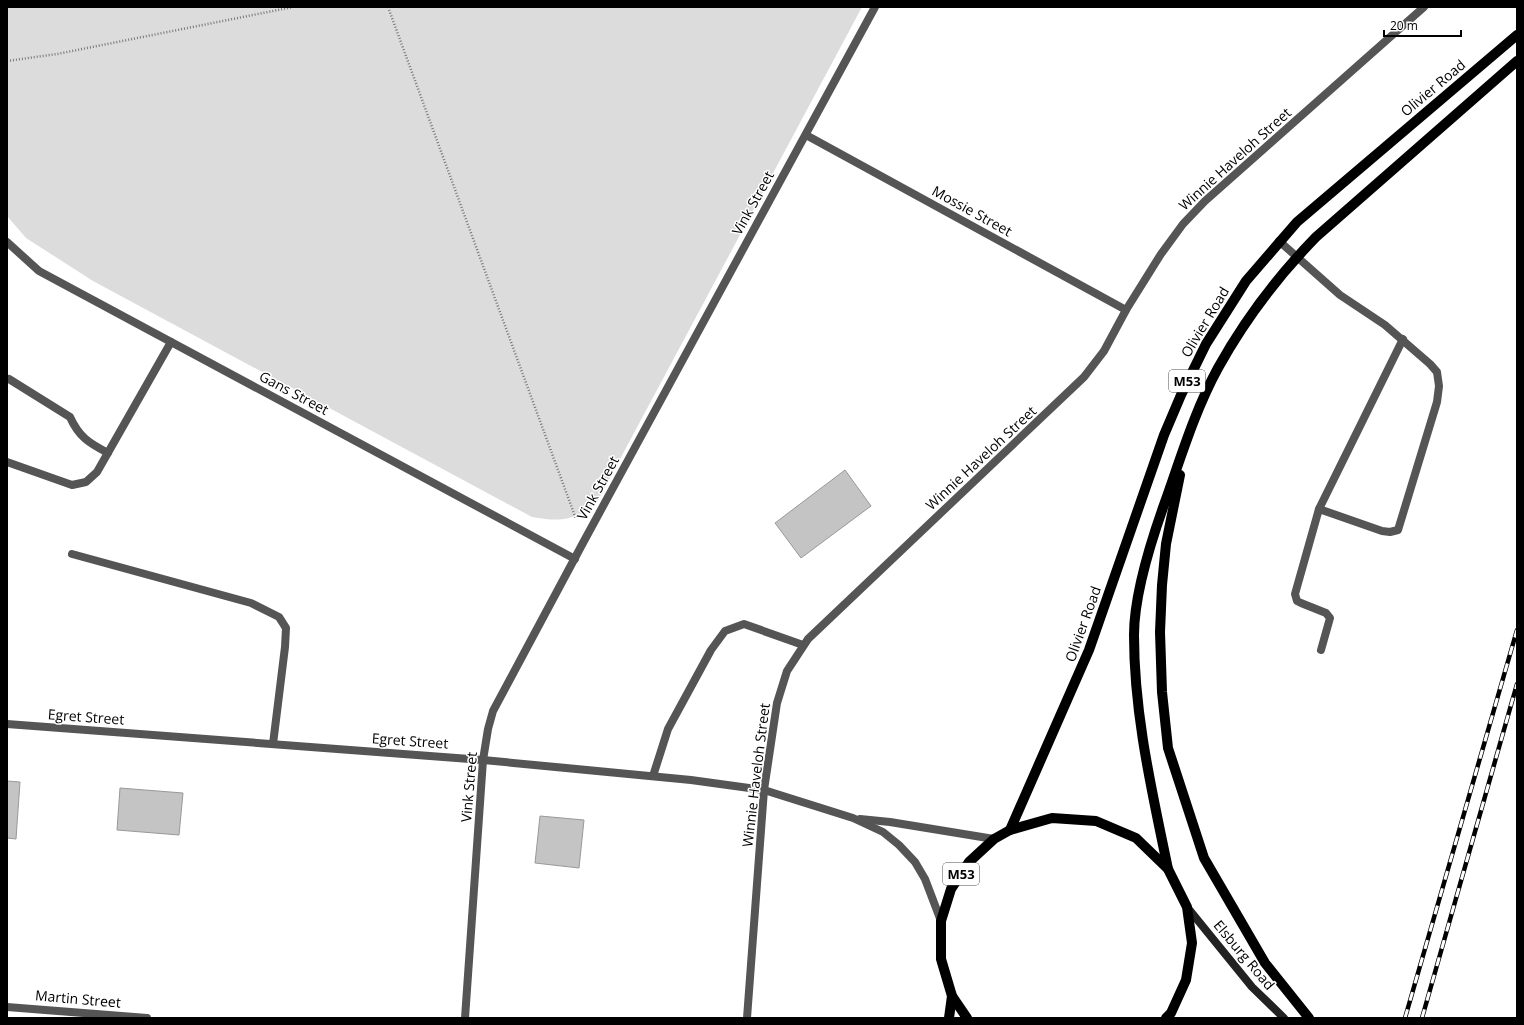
<svg xmlns="http://www.w3.org/2000/svg" width="1524" height="1025" viewBox="0 0 1524 1025" font-family="'Open Sans',sans-serif">
<style>
.green{fill:#dcdcdc}
.building{fill:#c4c4c4;stroke:#999}
.lines{fill:none;stroke-linecap:round;stroke-linejoin:round}
.path{stroke:#777;stroke-width:2.5;stroke-dasharray:1 2;stroke-linecap:butt}
.service{stroke:#555;stroke-width:8}
.minor{stroke:#555;stroke-width:8}
.secondary{stroke:#222;stroke-width:8}
.primary{stroke:#000;stroke-width:10}
.rail-casing{stroke:#000;stroke-width:4.5}
.rail{stroke:#fff;stroke-width:3;stroke-dasharray:9;stroke-linecap:butt}
.labels{text-anchor:middle;stroke-width:3;stroke-linejoin:round;paint-order:stroke}
.shield{fill:#fff;stroke:#4c4c4c;stroke-width:1}
.shield-label{font-size:13px;font-weight:bold;fill:#000}
.street-label{font-size:14px;fill:#000;stroke:#fff}
</style>
<rect width="100%" height="100%" fill="#fff"/>
<path class="green" d="M7 7H862L597 502C575 521 559 522 532 517L93 281 26 238 7 216Z"/>
<g class="building">
<path d="M845 470 871 506 801 558 775 523Z"/>
<path d="M7 781 20 782 16 839 7 838Z"/>
<path d="M120 788 183 793 179 835 117 830Z"/>
<path d="M540 816 584 820 579 868 535 863Z"/>
</g>
<g class="lines">
<g class="path">
<path d="M388 7 576 519"/>
<path d="M7 61 57 54 293 7"/>
</g>
<g class="service">
<path d="M1279 241 1340 295 1385 325 1430 364 1437 372 1439 386 1437 402 1398 530 1390 532 1382 531 1319 509 1295 594 1297 601 1301 603 1326 613 1330 618 1321 650"/>
<path d="M9 379 70 417C79 437 89 443 108 453"/>
<path d="M7 462 72 485 86 482 97 472 171 342"/>
<path d="M1319 509 1403 339"/>
<path d="M72 554 251 603 279 617 286 628 285 647 273 744"/>
<path d="M653 776 668 729 711 650 725 631 744 624 803 645"/>
</g>
<g class="minor">
<path d="M806 135 1126 310"/>
<path d="M7 242 39 271 575 559"/>
<path d="M7 724 483 760 691 780 764 790 853 818 883 832 899 845 915 862 925 879 941 921"/>
<path d="M860 819 890 822 994 839"/>
<path d="M7 1007 147 1018"/>
<path d="M465 1018 483 760 488 729 493 711 584 541 875 7"/>
<path d="M747 1018 764 790 777 703 787 671 808 639 1084 377 1104 351 1126 310 1161 254 1183 224 1205 201 1424 7"/>
</g>
<path class="secondary" d="M1187 907 1252 987 1284 1018"/>
<g class="primary">
<path d="M1180 475 1166 544 1162 585 1160 632 1162 692 1168 748 1204 858 1265 963 1309 1018"/>
<path d="M1010 830 1089 650 1164 435 1181 395 1206 344 1246 281 1297 222 1517 35"/>
<path d="M1168 869C1152 791 1134 715 1134 635 1134 594 1151 541 1165 502 1181 457 1195 410 1218 368 1244 321 1279 275 1316 237L1517 61"/>
<path d="M949 1018 952 996"/>
<path d="M967 1018 952 996 941 959V921L951 889 969 862 994 839 1010 830 1052 818 1096 821 1136 838 1168 869 1187 907 1192 943 1186 980 1171 1013 1166 1018"/>
</g>
<defs>
<g id="rail">
<path d="M1405 1018 1517 630"/>
<path d="M1422 1018 1517 684"/>
</g>
</defs>
<use href="#rail" class="rail-casing"/>
<use href="#rail" class="rail"/>
</g>
<g class="labels">
<g class="shield">
<rect x="1169" y="370" width="36" height="22" rx="3"/>
<rect x="943" y="863" width="36" height="22" rx="3"/>
</g>
<g class="shield-label">
<text x="1187" y="386">M53</text>
<text x="961" y="879">M53</text>
</g>
<g class="street-label">
<text transform="translate(1433 88) rotate(-40)" y="5">Olivier Road</text>
<text transform="translate(1235 159) rotate(-42)" y="5">Winnie Haveloh Street</text>
<text transform="translate(753 203) rotate(-61)" y="5">Vink Street</text>
<text transform="translate(972 211) rotate(29)" y="5">Mossie Street</text>
<text transform="translate(1205 322) rotate(-59)" y="5">Olivier Road</text>
<text transform="translate(294 393) rotate(28)" y="5">Gans Street</text>
<text transform="translate(981 458) rotate(-43)" y="5">Winnie Haveloh Street</text>
<text transform="translate(598 488) rotate(-61)" y="5">Vink Street</text>
<text transform="translate(1083 624) rotate(-70)" y="5">Olivier Road</text>
<text transform="translate(86 717) rotate(4)" y="5">Egret Street</text>
<text transform="translate(410 741) rotate(4)" y="5">Egret Street</text>
<text transform="translate(756 775) rotate(-83)" y="5">Winnie Haveloh Street</text>
<text transform="translate(469 787) rotate(-85)" y="5">Vink Street</text>
<text transform="translate(1244 955) rotate(50)" y="5">Elsburg Road</text>
<text transform="translate(78 999) rotate(5)" y="5">Martin Street</text>
</g>
</g>
<rect width="1524" height="1025" fill="none" stroke="#000000" stroke-width="16"/>
<path d="M1384 30v6h77v-6" fill="none" stroke="#000000" stroke-width="2"/>
<text x="1390" y="30" font-size="12" fill="#000000" stroke="#ffffff" stroke-width="3" paint-order="stroke">20 m</text>
</svg>
